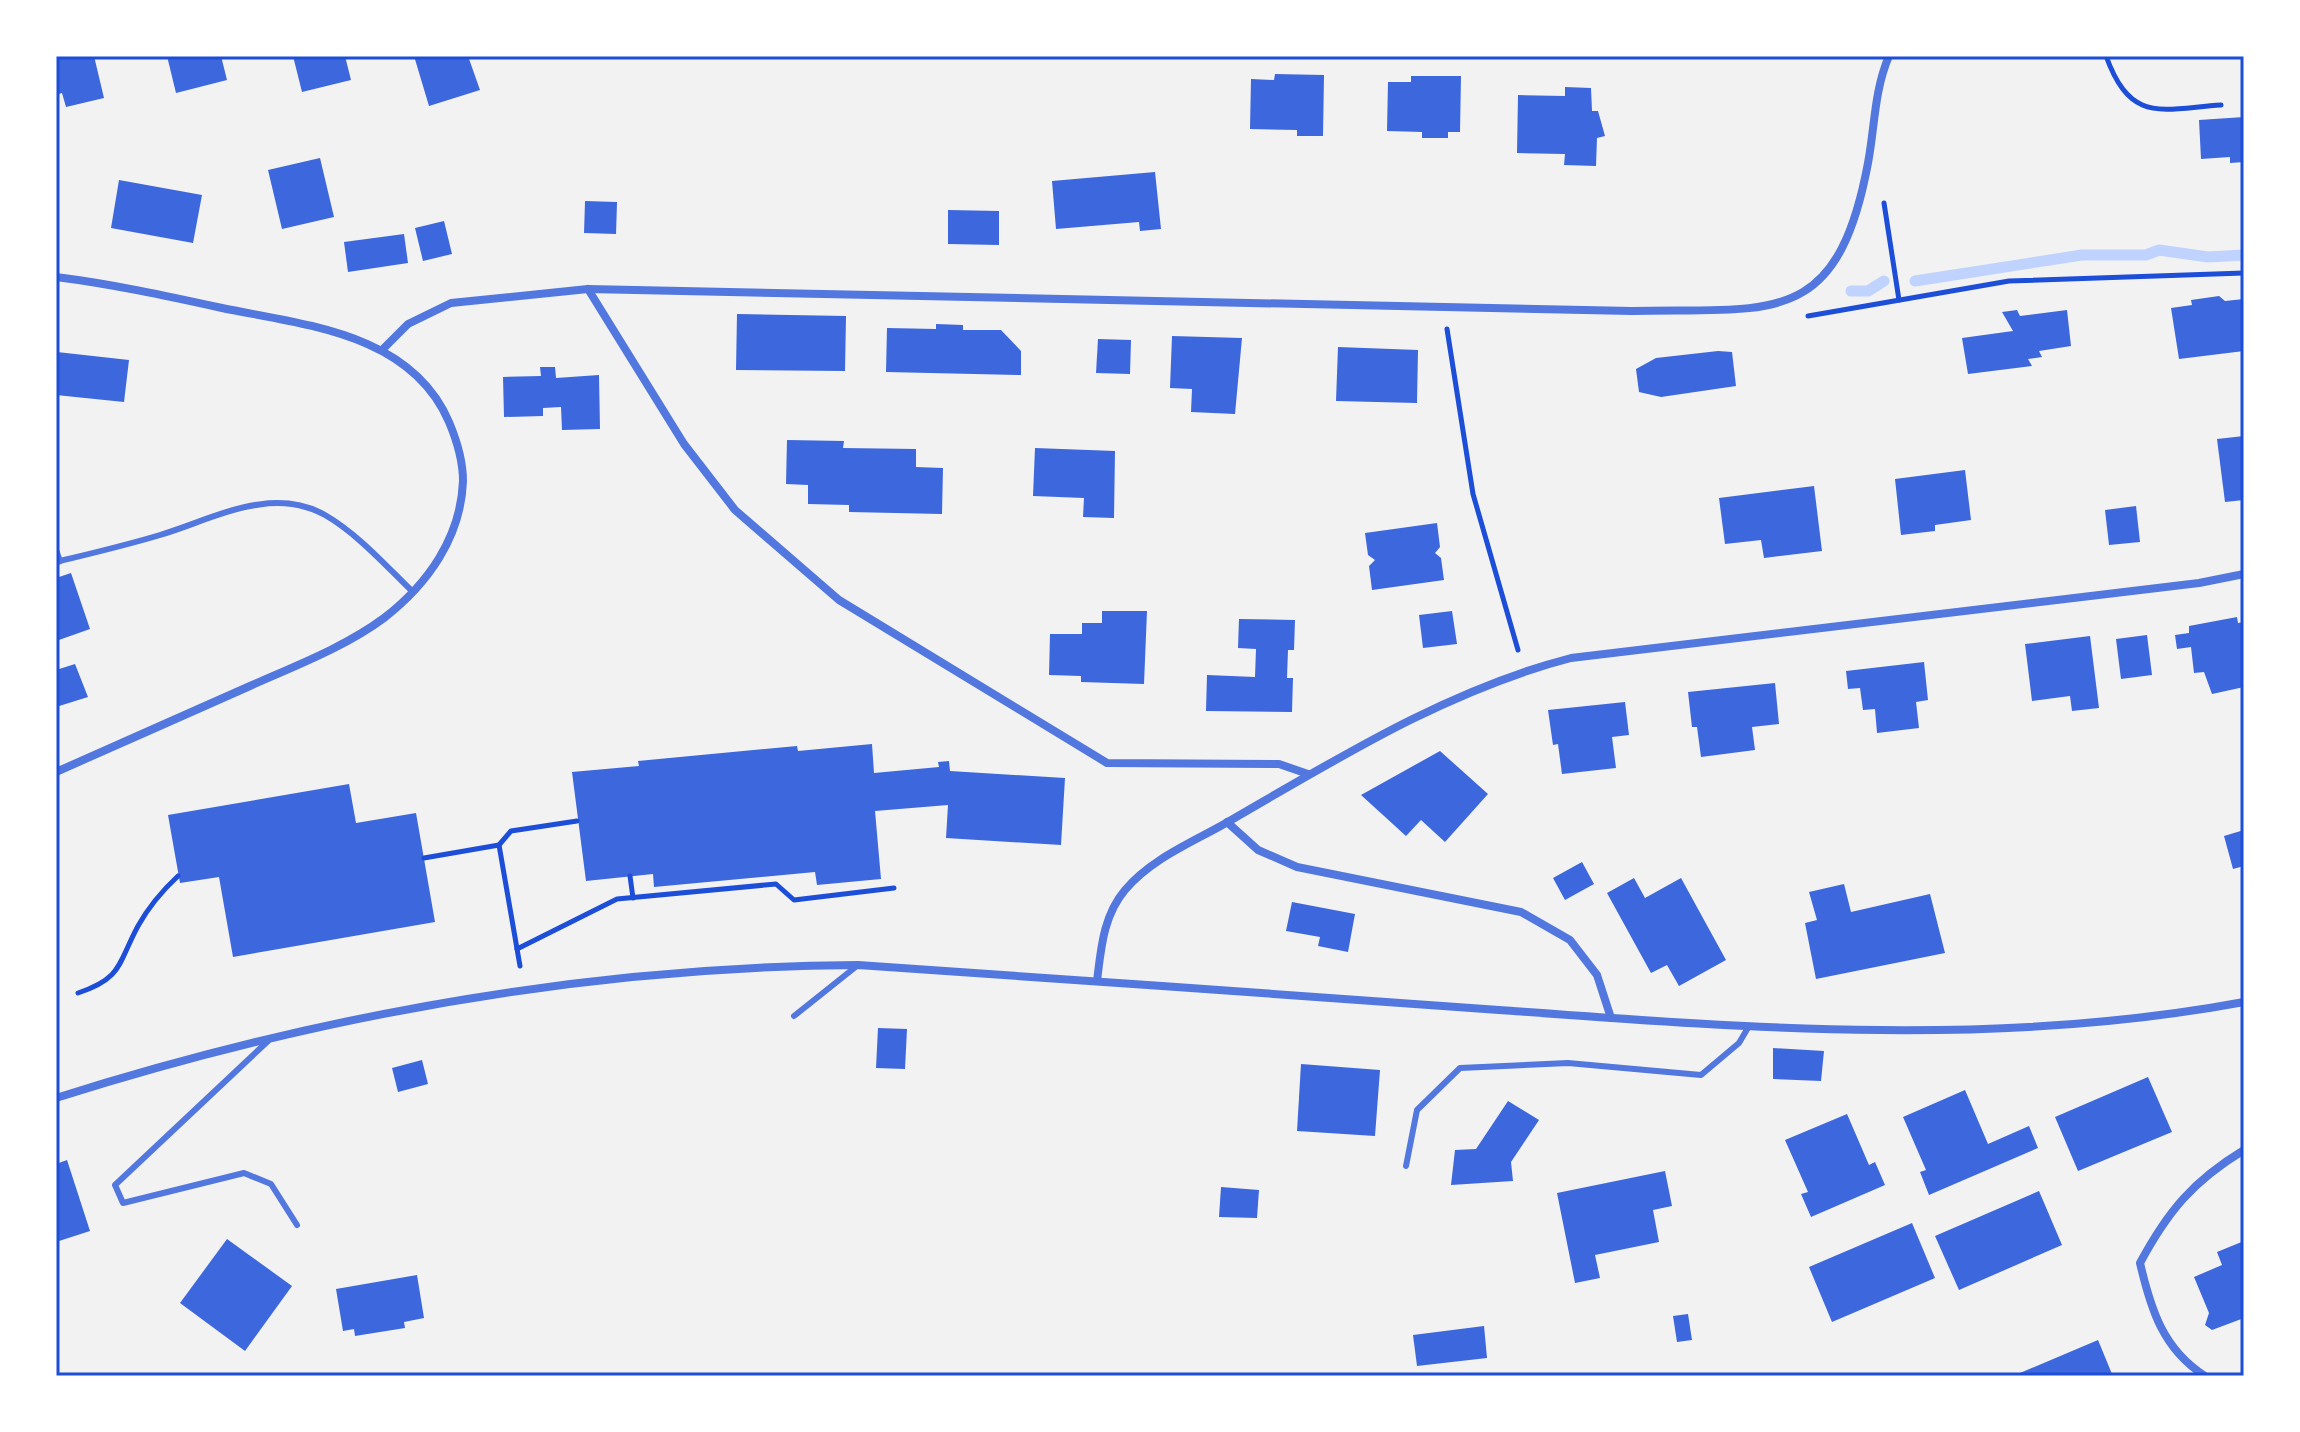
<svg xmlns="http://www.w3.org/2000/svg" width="2300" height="1432" viewBox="0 0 2300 1432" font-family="Inter,sans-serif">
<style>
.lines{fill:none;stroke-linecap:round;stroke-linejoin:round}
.stream{stroke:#bfd3fe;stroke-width:11}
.building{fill:#3d67dc}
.path{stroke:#1d4ed8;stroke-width:5}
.service{stroke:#5277de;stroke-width:6}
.minor{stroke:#5277de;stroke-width:8}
.neatline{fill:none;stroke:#1d4ed8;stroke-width:3}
</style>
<rect width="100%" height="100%" fill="#f2f2f2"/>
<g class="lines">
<g class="stream">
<path d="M1915 281 2082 255H2146L2159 250 2208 257 2244 255"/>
<path d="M1851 291H1868L1884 281"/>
</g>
</g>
<g class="building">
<path d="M56 56H94L104 98 66 107 62 93 56 95Z"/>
<path d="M167 56H221L227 80 176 93Z"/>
<path d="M293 56H345L351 80 302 92Z"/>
<path d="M414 56H468L480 90 429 106Z"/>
<path d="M1275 74 1324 75 1323 136H1297V130L1250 129 1251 79 1274 80Z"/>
<path d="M1411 76H1461L1460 132H1448V138H1422V132L1387 131 1388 82H1411Z"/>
<path d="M1565 87 1591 88 1592 111H1598L1605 136 1597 138 1596 166 1564 165 1565 154 1517 153 1518 95 1565 96Z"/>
<path d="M2244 117V162L2230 163V157L2201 159 2199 120Z"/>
<path d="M320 158 334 217 282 229 268 170Z"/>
<path d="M1155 172 1161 229 1140 231 1139 222 1056 229 1052 181Z"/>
<path d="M119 180 202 195 193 243 111 228Z"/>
<path d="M585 201 617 202 616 234 584 233Z"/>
<path d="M948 210 999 211V245L948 244Z"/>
<path d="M444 221 452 254 423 261 415 228Z"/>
<path d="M404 234 408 263 348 272 344 242Z"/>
<path d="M2219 296 2225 301 2244 299V351L2179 359 2171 308 2192 305 2191 300Z"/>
<path d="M2017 310 2020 316 2067 310 2071 346 2039 351 2042 357 2028 359 2032 366 1968 374 1962 338 2013 331 2002 312Z"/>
<path d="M737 314 846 316 845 371 736 370Z"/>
<path d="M936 324 963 325V330H1001L1021 351V375L886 372 887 328 936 329Z"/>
<path d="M1172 336 1242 338 1235 414 1191 412 1192 389 1170 388Z"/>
<path d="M1098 339 1131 340 1130 374 1096 373Z"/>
<path d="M1338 347 1418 350 1417 403 1336 401Z"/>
<path d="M1718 351 1732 352 1736 386 1661 397 1639 392 1636 369 1656 358Z"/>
<path d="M57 352 129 360 124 402 56 395Z"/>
<path d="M540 367H555L556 378 599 375 600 429 562 430 561 407 543 408V416L504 417 503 377 541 376Z"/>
<path d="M2244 436V500L2225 502 2217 439Z"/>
<path d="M787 440 844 441 843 448 916 449V467L943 468 942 514 849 512V505L808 504V485L786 484Z"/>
<path d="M1035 448 1115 451 1114 518 1083 517 1084 498 1033 496Z"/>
<path d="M1965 470 1971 520 1935 525V531L1901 535 1895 479Z"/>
<path d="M1814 486 1822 551 1764 558 1761 540 1725 544 1719 498Z"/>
<path d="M2136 506 2140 542 2109 545 2105 510Z"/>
<path d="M1437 523 1440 547 1435 553 1441 558 1444 580 1372 590 1369 566 1375 560 1368 555 1365 533Z"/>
<path d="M71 573 90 629 56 641V578Z"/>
<path d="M1102 611H1147L1144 684 1081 682V676L1049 675 1050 634H1082V623H1102Z"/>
<path d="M1452 611 1457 644 1423 648 1419 615Z"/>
<path d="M2237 617 2238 623 2244 622V687L2212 694 2204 672 2194 673 2191 647 2177 649 2175 635 2189 633V626Z"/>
<path d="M1239 619 1295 620 1294 650H1288L1287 678H1293L1292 712 1206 711 1207 675 1255 677 1256 649 1238 648Z"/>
<path d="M2147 635 2152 675 2121 679 2116 639Z"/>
<path d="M2090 636 2099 708 2072 711 2070 696 2032 701 2025 644Z"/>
<path d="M1924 662 1928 700 1916 702 1919 728 1877 733 1875 709 1863 710 1860 688 1848 689 1846 671Z"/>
<path d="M75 664 88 697 56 707V670Z"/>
<path d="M1775 683 1779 724 1752 727 1755 750 1701 757 1697 727H1692L1688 692Z"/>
<path d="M1625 702 1629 735 1612 737 1616 768 1562 774 1558 744 1553 745 1548 710Z"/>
<path d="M872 744 874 773 939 767 938 762 949 761 950 771 1065 778 1061 845 946 838 948 805 875 811 881 879 817 885 815 872 654 887 653 874 586 881 572 772 639 766 638 761 797 746 798 751Z"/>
<path d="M1440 751 1488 794 1445 842 1421 820 1406 836 1361 795Z"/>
<path d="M349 784 356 823 416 813 435 922 233 957 219 877 180 883 168 815Z"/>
<path d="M2244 830V866L2233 869 2224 836Z"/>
<path d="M1582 862 1594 884 1565 900 1553 878Z"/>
<path d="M1634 878 1645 898 1681 878 1726 960 1679 986 1667 965 1651 973 1607 893Z"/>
<path d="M1844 884 1851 912 1930 894 1945 953 1816 979 1805 923 1817 920 1809 892Z"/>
<path d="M1292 902 1355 914 1348 952 1318 946 1320 937 1286 931Z"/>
<path d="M878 1028 907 1029 905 1069 876 1068Z"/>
<path d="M1773 1048 1824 1051 1821 1081 1773 1079Z"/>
<path d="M422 1060 428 1084 398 1092 392 1068Z"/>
<path d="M1301 1064 1380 1070 1375 1136 1297 1131Z"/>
<path d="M2148 1077 2172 1132 2078 1171 2055 1117Z"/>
<path d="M1965 1090 1988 1144 2029 1126 2038 1148 1929 1195 1920 1172 1926 1170 1903 1117Z"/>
<path d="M1508 1101 1539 1120 1511 1162 1513 1181 1451 1185 1455 1150 1476 1149Z"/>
<path d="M1847 1114 1869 1165 1875 1162 1885 1185 1811 1217 1801 1194 1808 1192 1785 1140Z"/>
<path d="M67 1160 90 1231 56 1242V1164Z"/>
<path d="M1665 1171 1672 1206 1653 1210 1659 1242 1595 1255 1600 1278 1575 1283 1557 1193Z"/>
<path d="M1221 1187 1259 1190 1257 1218 1219 1217Z"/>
<path d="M2039 1191 2062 1245 1959 1290 1935 1236Z"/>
<path d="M1912 1223 1935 1278 1832 1322 1809 1267Z"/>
<path d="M227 1239 292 1286 245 1351 180 1303Z"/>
<path d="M2244 1241V1318L2212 1330 2205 1325 2209 1313 2194 1277 2222 1265 2217 1252Z"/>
<path d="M417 1275 424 1318 404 1322 405 1328 355 1336 354 1329 343 1331 336 1289Z"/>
<path d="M1688 1314 1692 1340 1677 1342 1673 1316Z"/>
<path d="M1484 1326 1487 1358 1417 1366 1413 1335Z"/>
<path d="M2098 1340 2112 1374 2013 1376Z"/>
</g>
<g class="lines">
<g class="path">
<path d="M2106 56C2131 124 2160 109 2221 105"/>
<path d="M1884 203 1899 300"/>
<path d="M1808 316 2009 281 2244 273"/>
<path d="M1447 329 1473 494 1518 650"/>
<path d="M499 845 511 831 577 821"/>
<path d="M424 858 499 845 520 966"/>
<path d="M630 876 633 898"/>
<path d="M517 949 617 899 776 884 794 900 894 888"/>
<path d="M78 993C123 978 118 963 138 926 148 908 163 890 178 876"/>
</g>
<g class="service">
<path d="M56 550 60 561 56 563"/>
<path d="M60 561C93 553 127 545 160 535 213 519 271 485 325 515 358 534 386 566 413 592"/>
<path d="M794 1016 858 965"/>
<path d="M268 1041 115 1185 123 1203 244 1173 271 1184 297 1225"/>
<path d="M1406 1166 1417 1110 1460 1068 1568 1063 1701 1075 1739 1043 1749 1026"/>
</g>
<g class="minor">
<path d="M56 277C112 284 167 296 222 308 305 325 411 333 449 422 457 441 463 460 463 481 461 537 428 584 384 618 345 647 295 666 250 686 185 715 121 743 56 772"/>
<path d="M588 289 684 444 735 510 839 600 1107 763 1279 764 1308 774"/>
<path d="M382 350 408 324 451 303 588 289 1632 311C1772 308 1837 329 1868 163 1875 126 1874 91 1889 56"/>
<path d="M1227 822 1258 850 1297 867 1521 912 1570 940 1597 975 1611 1018"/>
<path d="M1097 981C1101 949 1103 916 1125 890 1151 859 1191 843 1226 823 1337 759 1447 690 1571 658L2199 583 2244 574"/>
<path d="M56 1098C315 1016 586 967 858 965 1072 979 1285 995 1499 1010 1746 1028 1999 1048 2244 1002"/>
<path d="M2205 1376C2163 1349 2151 1310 2140 1263 2168 1211 2193 1181 2244 1150"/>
</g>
</g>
<rect width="2300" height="1432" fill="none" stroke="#ffffff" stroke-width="116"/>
<rect x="58" y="58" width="2184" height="1316" class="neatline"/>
</svg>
